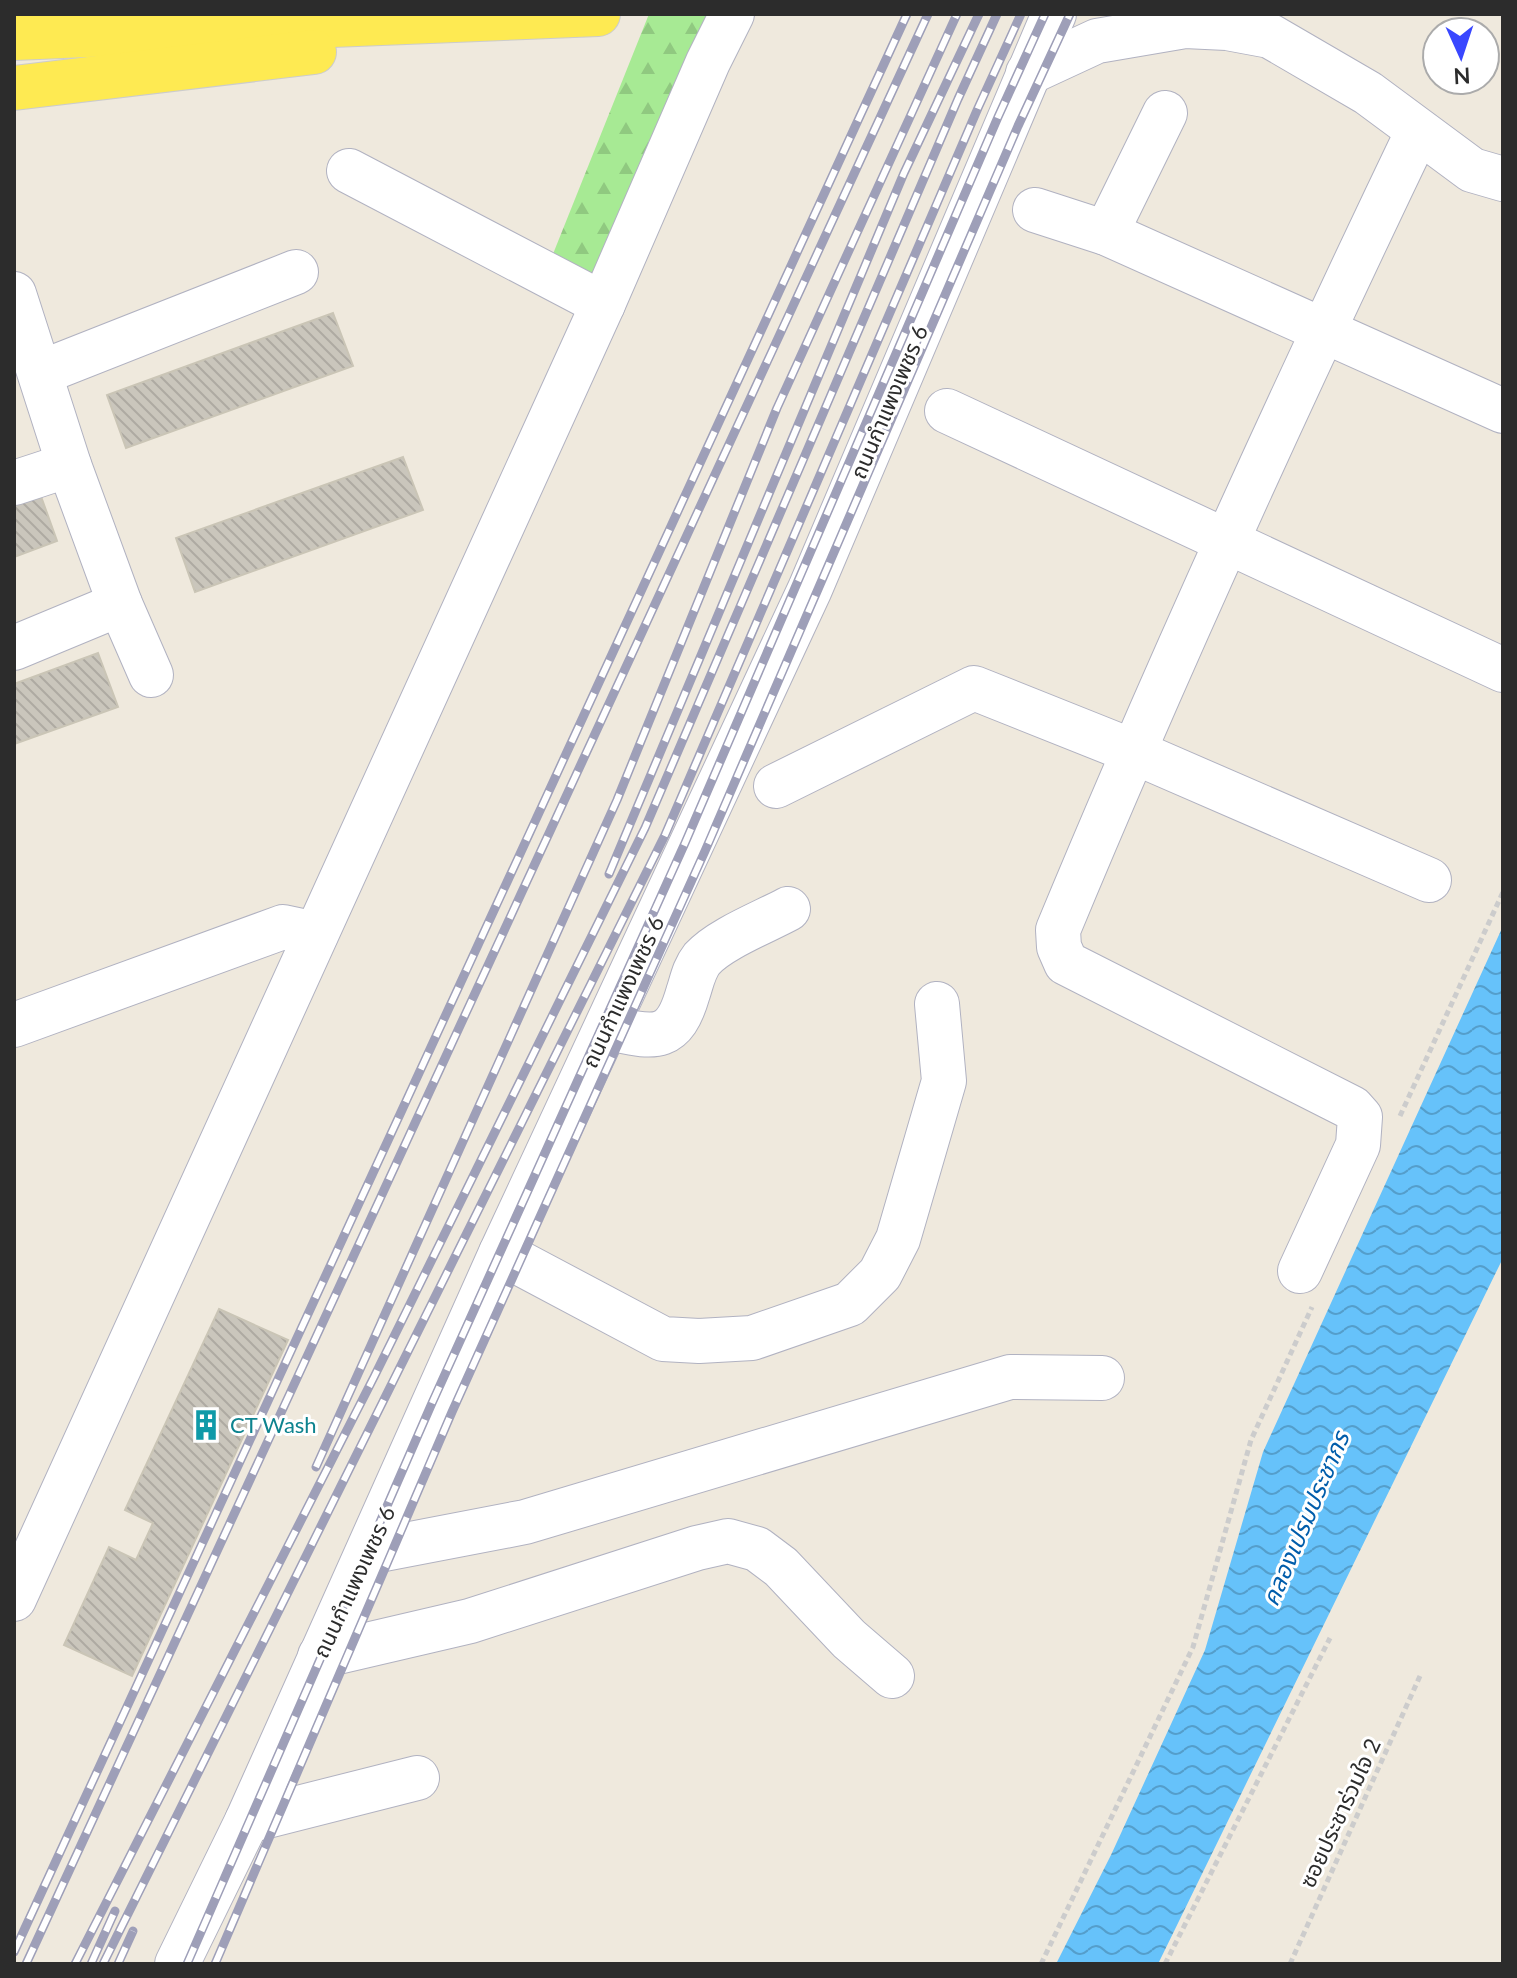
<svg xmlns="http://www.w3.org/2000/svg" width="1517" height="1978" viewBox="0 0 1517 1978" font-family="Lato,'Noto Sans Thai',sans-serif">
<style>
.forest{fill:url(#forest-firs)}
.water{fill:url(#water-waves)}
.building{fill:url(#building-back-hatch);stroke:#cac5b6;stroke-width:2}
.lines{fill:none;stroke-linecap:round;stroke-linejoin:round}
.minor-casing{stroke:#b1b2c1;stroke-width:46}
.major-casing{stroke:#ccc;stroke-width:46}
.path{stroke:#ccc;stroke-width:5;stroke-dasharray:6 4;stroke-linecap:butt}
.minor{stroke:#fff;stroke-width:44}
.major{stroke:#feea52;stroke-width:44}
.rail-casing{stroke:#9e9fb8;stroke-width:9}
.rail{stroke:#fff;stroke-width:6;stroke-dasharray:18;stroke-linecap:butt}
.labels{text-anchor:middle;stroke-width:6;stroke-linejoin:round;paint-order:stroke}
.street-label{font-size:22px;fill:#2c2c2c;stroke:#fff}
.culture-label{font-size:22px;fill:#0d838f;stroke:#fff;text-anchor:start}
.water-label{font-size:24px;font-style:italic;fill:#005dab;stroke:#fff}
</style>
<defs>
<pattern id="forest-firs" width="22" height="20" patternUnits="userSpaceOnUse" patternTransform="scale(2)"><rect width="22" height="20" fill="#a7ea94"/><path d="M5 1l3.5 6h-7zM16 11l3.5 6h-7z" fill="#90c980"/></pattern>
<pattern id="water-waves" width="16" height="10" patternUnits="userSpaceOnUse" patternTransform="scale(2)"><rect width="16" height="10" fill="#66c2fa"/><path d="M0 5q4-4 8 0t8 0" fill="none" stroke="#549ecb"/></pattern>
<pattern id="building-back-hatch" width="6" height="6" patternUnits="userSpaceOnUse" patternTransform="scale(2)"><rect width="6" height="6" fill="#cac6bc"/><path d="M-1 5l2 2M0 0l6 6M5-1l2 2" fill="none" stroke="#aeaaa2"/></pattern>
</defs>
<rect width="100%" height="100%" fill="#efe9dd"/>
<path class="forest" d="M649 14H724L597 288 549 264Z"/>
<path class="water" d="M1503 926V1258L1158 1964H1056L1111 1855 1205 1650 1263 1452Z"/>
<g class="building">
<path d="M333 313 353 366 126 448 107 395Z"/>
<path d="M403 457 423 510 195 592 176 538Z"/>
<path d="M38 488 57 541 14 557V497Z"/>
<path d="M98 653 118 707 14 744V684Z"/>
<path d="M219 1309 288 1340 132 1676 64 1645 109 1547 136 1560 153 1523 125 1510Z"/>
</g>
<g class="lines">
<defs>
<g id="minor">
<path d="M1028 73 1097 41 1185 26 1227 28 1270 36 1368 93 1472 170 1503 179"/>
<path d="M349 171 603 304"/>
<path d="M1035 210 1106 233 1503 411"/>
<path d="M1106 233 1165 113"/>
<path d="M14 294 69 465 120 604 14 648"/>
<path d="M40 373 296 272"/>
<path d="M947 411 1503 670"/>
<path d="M14 483 69 465"/>
<path d="M120 604 151 675"/>
<path d="M776 786 974 688 1132 751 1429 880"/>
<path d="M14 1025 283 927 316 934"/>
<path d="M607 1028C653 1037 673 1045 688 993 692 981 694 969 702 959 720 939 764 922 788 909"/>
<path d="M501 1253 663 1339 699 1341 752 1338 850 1304 880 1274 898 1239 944 1081 937 1004"/>
<path d="M1300 1271 1358 1145 1360 1117 1352 1108 1066 963 1059 947 1058 930C1170 660 1292 394 1418 131"/>
<path d="M369 1552 525 1522 1010 1377 1102 1378"/>
<path d="M14 1599 603 304 708 62 732 14"/>
<path d="M320 1656 470 1621 697 1548 728 1541 757 1549 781 1567 849 1639 892 1676"/>
<path d="M247 1821 417 1778"/>
<path d="M177 1964 247 1821 501 1253 810 589 1054 14"/>
</g>
<g id="major">
<path d="M14 38 598 14"/>
<path d="M14 88 314 52"/>
</g>
</defs>
<use href="#minor" class="minor-casing"/>
<use href="#major" class="major-casing"/>
<g class="path">
<path d="M1400 1116 1503 892"/>
<path d="M1041 1964 1193 1647 1251 1440 1312 1307"/>
<path d="M1165 1964 1330 1638"/>
<path d="M1290 1964 1420 1676"/>
</g>
<use href="#minor" class="minor"/>
<use href="#major" class="major"/>
<defs>
<g id="rail">
<path d="M609 874 904 173 979 14"/>
<path d="M316 1467 617 800 777 408 957 14"/>
<path d="M14 1952 907 14"/>
<path d="M26 1964 928 14"/>
<path d="M75 1964 374 1377 645 828 958 99 997 14"/>
<path d="M91 1964 115 1911"/>
<path d="M103 1964 665 835 978 108 1021 14"/>
<path d="M118 1964 133 1931"/>
<path d="M187 1964 432 1403 685 843 998 117 1045 14"/>
<path d="M215 1964 452 1412 705 851 1018 126 1070 14"/>
</g>
</defs>
<use href="#rail" class="rail-casing"/>
<use href="#rail" class="rail"/>
</g>
<defs>
<symbol id="building-bare" viewBox="-9 -9 18 18"><path d="M-4-6H4V6H1V3H-1V6H-4ZM-2.5-4.3h1.7v1.8h-1.7ZM.8-4.3h1.7v1.8H.8ZM-2.5-1h1.7V.8h-1.7ZM.8-1h1.7V.8H.8Z" fill="#0f9aa8" stroke="#fff" stroke-width="2.5" paint-order="stroke"/></symbol>
</defs>
<g fill-rule="evenodd">
<use href="#building-bare" x="184" y="1403" width="44" height="44"/>
</g>
<g class="labels">
<g class="street-label">
<text transform="translate(889 402) rotate(-67)" y="8">ถนนกำแพงเพชร 6</text>
<text transform="translate(623 992) rotate(-65)" y="8">ถนนกำแพงเพชร 6</text>
<text transform="translate(354 1582) rotate(-65)" y="8">ถนนกำแพงเพชร 6</text>
<text transform="translate(1340 1813) rotate(-65)" y="8">ซอยประชาร่วมใจ 2</text>
</g>
<g class="culture-label">
<text x="230" y="1433">CT Wash</text>
</g>
<g class="water-label">
<text transform="translate(1306 1519) rotate(-67)" y="8">คลองเปรมประชากร</text>
</g>
</g>
<rect width="1517" height="1978" fill="none" stroke="#2c2c2c" stroke-width="32"/>
<g transform="translate(1461 56) rotate(177)"><circle r="38" fill="#ffffff" stroke="#ababab" stroke-width="2"/>
<path d="M0-6L14 30L0 20L-14 30Z" fill="#3947ff"/>
<text y="-12" font-size="22" font-weight="bold" text-anchor="middle" fill="#2c2c2c">N</text>
</g>
</svg>
